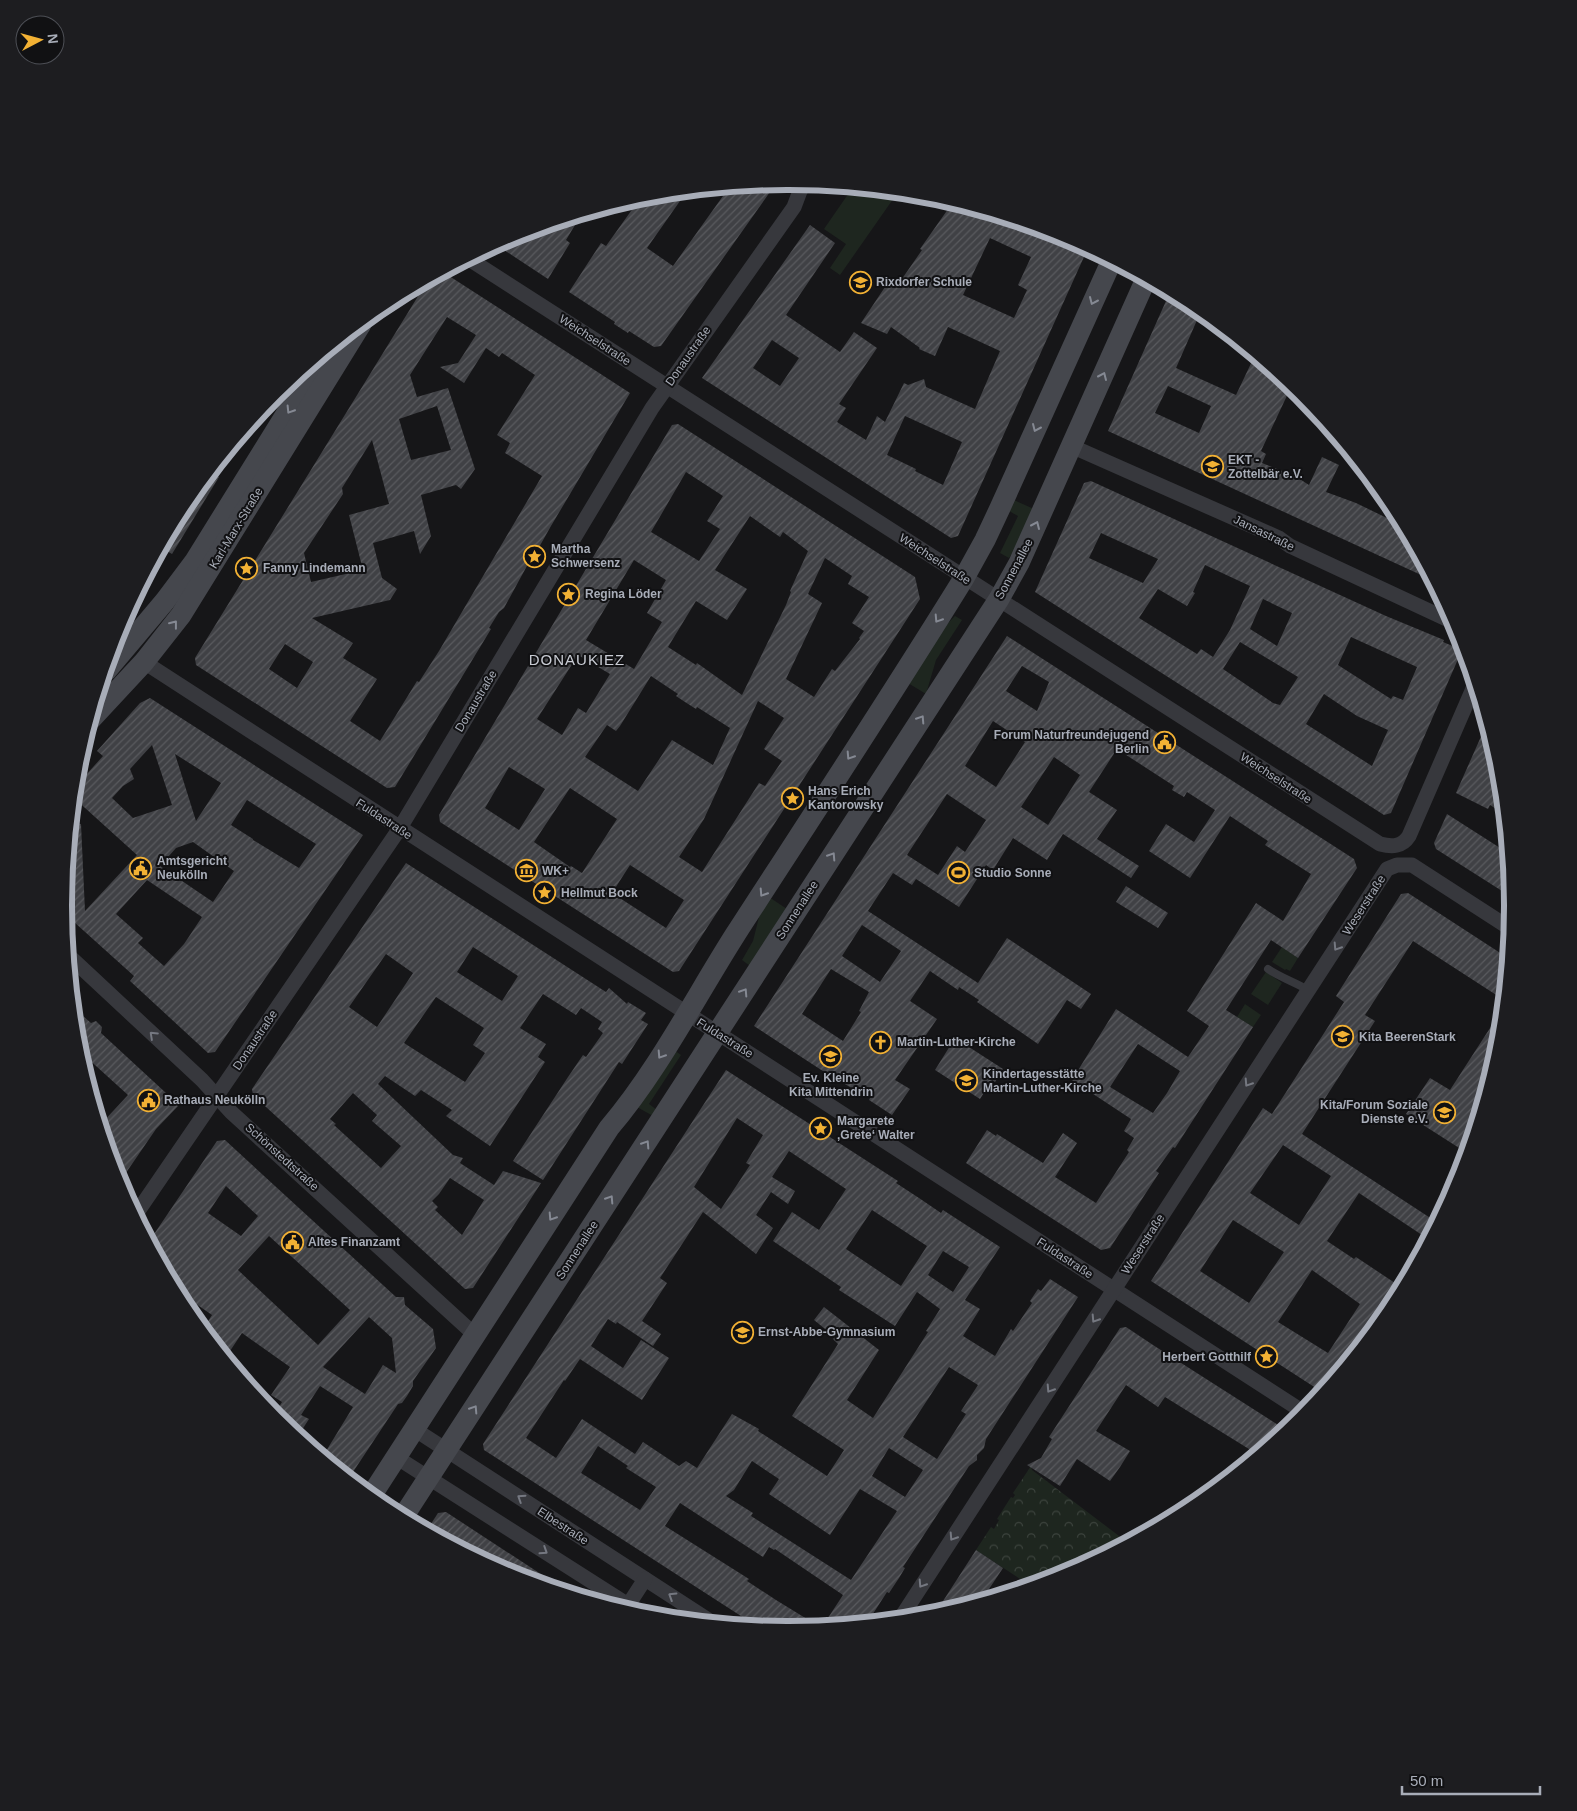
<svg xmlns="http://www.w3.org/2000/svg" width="1577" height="1811" viewBox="0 0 1577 1811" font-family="Arial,sans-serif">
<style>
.green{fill:#1e261f}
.park{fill:url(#park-crowns)}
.building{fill:url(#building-hatch);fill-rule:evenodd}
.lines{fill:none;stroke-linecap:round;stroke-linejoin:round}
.lane{stroke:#37383d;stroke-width:8}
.street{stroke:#37383d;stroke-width:15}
.secondary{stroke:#45474d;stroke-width:21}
.oneway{stroke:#858993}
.oneway2{stroke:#757881}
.labels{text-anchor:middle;stroke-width:4;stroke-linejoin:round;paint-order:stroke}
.poi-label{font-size:12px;font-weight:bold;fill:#a8adb8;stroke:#111113;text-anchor:start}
.street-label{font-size:12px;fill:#a8adb8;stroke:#111113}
.quarter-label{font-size:15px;letter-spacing:1px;fill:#c9ccd4;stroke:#111113}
.rim{fill:none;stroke:#a8adb8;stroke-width:6}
</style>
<defs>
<pattern id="park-crowns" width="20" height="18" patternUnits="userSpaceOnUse" patternTransform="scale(1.25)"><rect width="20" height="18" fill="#1e261f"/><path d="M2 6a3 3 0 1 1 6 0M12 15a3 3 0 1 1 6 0" fill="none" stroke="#3c433d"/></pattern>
<pattern id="building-hatch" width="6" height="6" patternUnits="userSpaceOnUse" patternTransform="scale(1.25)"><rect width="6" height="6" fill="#404145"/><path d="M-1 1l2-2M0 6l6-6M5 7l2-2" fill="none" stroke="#595a5e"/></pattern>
</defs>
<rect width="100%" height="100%" fill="#161618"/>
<g class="green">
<path d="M853 187 898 192 840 275 830 268 846 244 824 229Z"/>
<path d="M1014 500 1034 509 1014 551 1009 558 1000 553 1018 516 1009 511Z"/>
<path d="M955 616 962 620 936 660 926 694 908 683 946 625Z"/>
<path d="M769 897 787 909 750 966 742 960 753 941 759 917Z"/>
<path d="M1282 947 1298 958 1290 971 1286 969 1285 970 1272 962Z"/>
<path d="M1266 972 1282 983 1268 1005 1251 994Z"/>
<path d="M1245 1004 1261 1015 1253 1027 1237 1017Z"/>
<path d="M674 1050 681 1055 649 1104 657 1110 653 1116 637 1107Z"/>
</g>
<path class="park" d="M1031 1466 1032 1470 1127 1542 1066 1575 1031 1586 976 1550 991 1527 994 1529 999 1520 997 1519 1011 1497 1013 1498 1015 1495 1013 1493Z"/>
<g class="building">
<path d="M777 182 661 346 654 347 629 331 628 333 614 324 615 322 569 292 601 243 606 246 641 197 687 191 647 248 673 266 723 196 712 188Z"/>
<path d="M953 202 1066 236 1088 248 958 536 951 538 702 378 810 225 835 243 786 315 840 352 854 332 877 348 839 404 846 408 837 422 866 440 877 416 885 422 904 383 908 385 924 379 926 387 975 409 1000 351 948 327 935 356 919 349 920 348 891 327 887 334 861 323 889 281 897 286 922 250 920 249ZM990 238 1031 257 1018 285 1027 290 1014 318 963 295ZM772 340 799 358 780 386 753 368ZM905 416 962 442 943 485 915 471 916 469 887 455Z"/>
<path d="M581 215 566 240 570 243 548 279 495 244 511 236Z"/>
<path d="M443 272 630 393 551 526 529 565 528 564 504 608 499 612 489 628 491 629 485 639 437 718 395 787 387 788 196 665 195 658 428 280ZM447 317 476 335 458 363 440 367 464 383 486 348 499 357 502 353 535 375 497 435 510 443 505 453 542 476 439 651 419 682 417 681 380 741 350 721 377 679 343 658 353 643 312 618 390 600 397 589 382 578 373 543 414 531 420 554 431 536 421 495 456 485 461 489 475 469 448 388 417 397 410 375ZM437 406 451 450 411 460 399 419ZM372 440 389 504 349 515 363 570 311 582 304 553 343 494 342 488ZM285 644 313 662 297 688 269 669Z"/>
<path d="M1170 292 1191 303 1201 311 1176 368 1236 395 1255 355 1292 385 1261 451 1266 454 1262 463 1295 476 1309 485 1322 457 1339 465 1326 492 1356 503 1389 519 1394 508 1432 580 1108 431ZM1168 386 1211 406 1199 433 1155 413Z"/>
<path d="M678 424 915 577 920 599 679 971 673 972 440 822 439 815 672 425ZM686 472 723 496 707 521 720 529 699 561 651 532ZM750 516 780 537 783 532 808 551 790 591 791 592 786 605 742 695 697 663 696 665 668 647 696 601 727 620 747 589 715 570ZM825 558 852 576 848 584 869 597 852 623 864 631 859 638 860 639 835 671 832 669 814 697 786 679 822 603 808 594ZM634 560 666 580 647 613 662 622 634 669 586 640ZM578 655 610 674 586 713 578 708 562 735 537 719ZM651 676 678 694 676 696 685 702 696 709 697 707 730 728 713 765 672 740 638 791 585 757 607 725 616 731 620 726ZM758 701 784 718 764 749 782 761 765 786 759 783 702 872 679 857 704 819ZM509 767 545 789 519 830 485 808ZM570 788 617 819 582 873 571 866 570 867 534 842ZM630 865 684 900 666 928 612 893Z"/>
<path d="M212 472 219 477 172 554 162 548 186 503Z"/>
<path d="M1091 481 1386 616 1444 640 1443 642 1462 650 1391 813 1384 815 1035 592 1084 483ZM1101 533 1158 559 1143 583 1089 558ZM1205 565 1250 586 1230 630 1213 657 1201 649 1197 654 1139 618 1158 589 1187 606 1195 593 1193 592ZM1263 599 1292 613 1277 646 1250 629ZM1351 637 1417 667 1403 700 1393 696 1391 699 1338 665ZM1240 642 1298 677 1280 705 1273 703 1223 669ZM1324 694 1357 716 1388 730 1372 766 1306 724Z"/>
<path d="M1007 636 1354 859 1357 868 1298 958 1271 940 1226 1010 1253 1027 1175 1148 1173 1147 1156 1171 1159 1173 1110 1248 1101 1250 966 1163 987 1130 996 1136 997 1134 1043 1163 1063 1133 1077 1143 1055 1177 1096 1203 1129 1152 1127 1150 1134 1138 1124 1131 1131 1119 1072 1080 1116 1009 1188 1057 1209 1026 1187 1011 1256 903 1283 921 1311 874 1265 845 1268 841 1230 816 1190 878 1149 851 1166 824 1194 842 1215 810 1187 792 1184 797 1172 790 1174 786 1117 749 1089 792 1117 810 1097 839 1139 866 1131 878 1063 834 1047 860 1013 838 993 870 986 865 959 907 916 879 912 885 893 873 868 911 978 983 1007 938 1091 994 1081 1009 1067 1000 1038 1044 977 1002 979 1000 959 987 958 990 930 971 910 1001 937 1019 895 1080 910 1089 892 1115 869 1100 870 1098 832 1077 754 1026ZM1022 666 1049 682 1037 711 1006 691ZM993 721 1025 742 996 787 965 766ZM1054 757 1080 775 1048 825 1021 807ZM947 794 986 820 965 852 957 846 938 875 907 855ZM862 925 901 951 880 982 842 956ZM831 969 869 992 859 1011 861 1012 843 1041 802 1014ZM1138 1044 1180 1071 1167 1093 1153 1113 1110 1087Z"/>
<path d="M150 698 363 835 215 1052 208 1053 130 981 134 976 64 913V905L72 823 81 824 85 911 137 855 74 798 76 786 103 756 97 751 140 703ZM152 745 172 805 133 818 112 798 123 786 134 779 130 769ZM175 754 221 783 196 821ZM247 800 316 844 299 868 253 840V839L231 825ZM193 842 234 871 213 902 160 866 176 848ZM147 880 202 917 184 944 164 966 138 943 143 938 116 914Z"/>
<path d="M1487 723 1499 764 1504 814 1490 805 1488 809 1456 793Z"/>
<path d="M1447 814 1508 853 1513 898 1436 849 1434 843Z"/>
<path d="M406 863 606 992 609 988 627 1004 628 1002 646 1013 641 1020 648 1024 622 1064 619 1062 543 1180 513 1161 568 1077 583 1055 586 1057 603 1033 598 1029 602 1022 581 1008 576 1015 543 994 520 1028 546 1044 538 1057 545 1062 490 1146 446 1116 452 1110 421 1090 415 1096 385 1076 378 1084 453 1155 463 1158 460 1163 494 1185 503 1171 541 1183 473 1288 465 1289 253 1095 252 1089ZM473 947 518 976 502 1001 457 972ZM386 954 413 973 377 1027 349 1007ZM436 997 484 1028 473 1045 485 1053 465 1082 404 1043ZM353 1093 377 1115 372 1121 401 1146 381 1168 334 1125 336 1124 330 1119ZM450 1178 484 1200 462 1235 435 1210 438 1207 432 1201 439 1194Z"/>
<path d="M1126 886 1168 913 1158 928 1116 902Z"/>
<path d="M1408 893 1508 958 1504 1000 1413 941 1365 1015 1375 1021 1302 1134 1435 1221 1425 1237 1359 1193 1327 1241 1354 1259 1356 1257 1395 1283 1386 1298 1394 1303 1391 1308 1373 1330 1367 1326 1343 1363 1345 1365 1322 1392 1151 1281 1263 1108 1272 1114 1344 1002 1336 996 1401 894ZM1283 1145 1331 1176 1299 1225 1250 1193ZM1233 1220 1284 1252 1249 1303 1200 1271ZM1312 1270 1360 1304 1328 1353 1278 1322Z"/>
<path d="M74 1008 91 1023 96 1021 102 1027 101 1033 179 1105 156 1129 119 1183 101 1124 128 1095 85 1056 82 1060 78 1047Z"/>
<path d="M1503 1008 1499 1047 1467 1153 1406 1114 1430 1078 1450 1090Z"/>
<path d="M955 1038 1003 1069 995 1082 992 1080 980 1099 935 1070Z"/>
<path d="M726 1070 898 1181 896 1183 919 1198 941 1213 943 1210 1000 1247 965 1300 980 1309 963 1336 995 1356 1011 1329 1013 1331 1032 1303 1030 1301 1038 1289 1041 1291 1050 1279 1078 1297 986 1439 984 1448 977 1455V1460L969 1466 903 1567 905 1568 899 1578 889 1593 887 1592 867 1623 822 1627 843 1595 775 1549 774 1550 769 1547 763 1557 680 1503 665 1526 749 1579 747 1581 776 1600 820 1627 788 1630 758 1627 484 1450 483 1444ZM737 1118 763 1135 746 1163 750 1165 721 1209 694 1187ZM789 1151 846 1189 819 1230 792 1212 773 1241 841 1287 839 1290 895 1326 917 1292 940 1309 926 1331 928 1332 873 1418 847 1400 879 1350 824 1307 814 1320 835 1337 833 1339 838 1344 792 1416 844 1450 827 1476 758 1431 759 1429 732 1414 697 1468 686 1461 679 1466 643 1442 635 1454 582 1419 556 1458 526 1438 564 1380 565 1381 580 1359 642 1400 669 1358 641 1340 623 1368 591 1346 608 1319 616 1324 617 1322 653 1346 661 1334 642 1321 667 1283 660 1278 703 1212 756 1254 773 1228 756 1215 771 1192 788 1204 795 1191 772 1177ZM872 1210 927 1246 901 1286 846 1249ZM943 1251 969 1267 953 1292 928 1275ZM949 1367 978 1385 961 1411 966 1414 937 1459 903 1437ZM598 1446 628 1466 626 1468 656 1487 640 1510 581 1473ZM889 1448 923 1470 905 1497 872 1476ZM752 1461 779 1479 769 1494 830 1535 860 1489 897 1511 851 1580 751 1516 753 1513 726 1496 734 1490Z"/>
<path d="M225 1140 396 1297H404L405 1305 433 1329 436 1348 413 1381V1386L407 1396 402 1403 398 1404 349 1478 323 1456 353 1407 320 1386 301 1415 309 1419 298 1436 276 1418 274 1415 282 1402 271 1395 290 1367 242 1333 226 1357 203 1329 212 1315 176 1290 150 1240 217 1141ZM226 1186 258 1216 241 1236 208 1213ZM269 1236 350 1310 318 1345 238 1270ZM369 1317 392 1338 396 1373 383 1365 365 1394 323 1367Z"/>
<path d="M1126 1327 1153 1345 1286 1430 1257 1454 1165 1397 1158 1407 1126 1385 1096 1431 1130 1451 1120 1467 1110 1481 1077 1459 1060 1486 1027 1465 1041 1458 1052 1439 1049 1437 1120 1328Z"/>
<path d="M446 1512 559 1586 557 1589 511 1575 427 1530 438 1513Z"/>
<path d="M976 1550 1003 1568 981 1601 934 1615Z"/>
</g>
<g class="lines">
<path class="lane" d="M1268 969C1281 978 1295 982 1308 990"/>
<g class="street">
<path d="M469 259 1380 844C1392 847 1402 847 1409 836L1475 684"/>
<path d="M1071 446 1279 538 1290 546 1455 623"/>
<path d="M144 662 1305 1413"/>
<path d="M69 956 202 1080 231 1112 475 1335"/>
<path d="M136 1214 400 828 652 408 794 207 800 191 806 182"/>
<path d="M414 1429 713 1623"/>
<path d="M396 1457 644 1615"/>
<path d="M625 1610 645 1579"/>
<path d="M900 1619 1387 869 1397 865H1412L1511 929"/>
</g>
<g class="secondary">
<path d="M106 671 165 601 195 561 324 353"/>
<path d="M91 719 144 662 181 615 361 324"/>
<path d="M371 1496 609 1128C657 1072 695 998 735 935 812 816 890 698 964 578L985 540 1000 508 1112 260"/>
<path d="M403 1517 999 599 1019 563 1146 279"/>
</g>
</g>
<defs><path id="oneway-chevron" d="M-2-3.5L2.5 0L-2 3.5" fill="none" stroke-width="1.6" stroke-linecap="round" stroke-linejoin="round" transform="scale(1.25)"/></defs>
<g class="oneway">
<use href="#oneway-chevron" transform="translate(1093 301) rotate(114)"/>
<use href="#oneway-chevron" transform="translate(1103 376) rotate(-66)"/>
<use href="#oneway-chevron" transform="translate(290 410) rotate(122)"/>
<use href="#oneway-chevron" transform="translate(1036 428) rotate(114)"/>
<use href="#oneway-chevron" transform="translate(1036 525) rotate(-66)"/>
<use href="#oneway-chevron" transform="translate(938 619) rotate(123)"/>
<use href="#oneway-chevron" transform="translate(174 624) rotate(-52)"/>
<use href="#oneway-chevron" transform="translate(921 719) rotate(-57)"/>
<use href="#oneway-chevron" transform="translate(850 756) rotate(123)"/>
<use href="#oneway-chevron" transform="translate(832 856) rotate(-57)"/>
<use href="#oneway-chevron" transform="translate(763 893) rotate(123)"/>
<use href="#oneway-chevron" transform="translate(744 992) rotate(-57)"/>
<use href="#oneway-chevron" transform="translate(661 1055) rotate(123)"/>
<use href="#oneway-chevron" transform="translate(646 1144) rotate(-57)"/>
<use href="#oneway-chevron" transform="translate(610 1199) rotate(-57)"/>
<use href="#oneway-chevron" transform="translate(552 1217) rotate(123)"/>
<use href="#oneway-chevron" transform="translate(474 1409) rotate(-57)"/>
</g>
<g class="oneway2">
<use href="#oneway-chevron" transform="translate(1337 947) rotate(123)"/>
<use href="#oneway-chevron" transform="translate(153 1035) rotate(-137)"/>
<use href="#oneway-chevron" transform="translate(1248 1083) rotate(123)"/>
<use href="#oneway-chevron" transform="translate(1095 1319) rotate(123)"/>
<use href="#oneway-chevron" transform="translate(1050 1389) rotate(123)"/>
<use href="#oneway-chevron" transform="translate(521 1498) rotate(-147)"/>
<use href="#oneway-chevron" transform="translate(953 1537) rotate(123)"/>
<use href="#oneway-chevron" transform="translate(544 1551) rotate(33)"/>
<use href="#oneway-chevron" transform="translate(922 1584) rotate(123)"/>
<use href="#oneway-chevron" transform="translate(672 1596) rotate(-148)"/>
</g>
<defs>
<symbol id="school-ring" viewBox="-11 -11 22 22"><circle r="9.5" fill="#111113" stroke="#f2b134" stroke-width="1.5"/><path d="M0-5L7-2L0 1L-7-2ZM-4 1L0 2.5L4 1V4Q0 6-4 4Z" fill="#f2b134"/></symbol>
<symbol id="sight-ring" viewBox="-11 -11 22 22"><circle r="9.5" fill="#111113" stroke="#f2b134" stroke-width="1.5"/><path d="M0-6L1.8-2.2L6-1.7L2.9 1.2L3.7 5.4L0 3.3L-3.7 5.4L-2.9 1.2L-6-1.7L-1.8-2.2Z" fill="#f2b134"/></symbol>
<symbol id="civic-ring" viewBox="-11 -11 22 22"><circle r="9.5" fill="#111113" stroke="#f2b134" stroke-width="1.5"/><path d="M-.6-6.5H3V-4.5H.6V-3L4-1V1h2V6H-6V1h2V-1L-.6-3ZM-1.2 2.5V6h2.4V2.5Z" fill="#f2b134"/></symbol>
<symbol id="museum-ring" viewBox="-11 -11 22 22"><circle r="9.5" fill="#111113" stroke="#f2b134" stroke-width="1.5"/><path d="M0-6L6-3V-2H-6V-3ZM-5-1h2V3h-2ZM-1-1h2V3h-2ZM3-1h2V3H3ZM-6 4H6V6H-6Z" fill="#f2b134"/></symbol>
<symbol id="stadium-ring" viewBox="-11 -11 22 22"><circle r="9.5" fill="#111113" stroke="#f2b134" stroke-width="1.5"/><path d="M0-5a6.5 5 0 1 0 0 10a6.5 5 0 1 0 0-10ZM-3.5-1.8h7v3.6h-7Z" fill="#f2b134"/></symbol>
<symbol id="church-ring" viewBox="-11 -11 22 22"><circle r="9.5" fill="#111113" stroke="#f2b134" stroke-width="1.5"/><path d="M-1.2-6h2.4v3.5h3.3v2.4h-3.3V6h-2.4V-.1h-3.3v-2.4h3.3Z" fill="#f2b134"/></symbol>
</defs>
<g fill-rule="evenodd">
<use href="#school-ring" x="848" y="270" width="25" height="25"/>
<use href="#school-ring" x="1200" y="454" width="25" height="25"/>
<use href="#sight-ring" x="522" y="544" width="25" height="25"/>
<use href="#sight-ring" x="234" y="556" width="25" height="25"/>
<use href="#sight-ring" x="556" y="582" width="25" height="25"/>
<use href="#civic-ring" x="1152" y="730" width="25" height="25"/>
<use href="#sight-ring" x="780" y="786" width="25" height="25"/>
<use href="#civic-ring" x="128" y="856" width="25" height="25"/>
<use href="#museum-ring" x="514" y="858" width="25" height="25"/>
<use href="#stadium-ring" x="946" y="860" width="25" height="25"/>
<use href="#sight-ring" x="532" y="880" width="25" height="25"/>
<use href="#school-ring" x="1330" y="1024" width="25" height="25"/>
<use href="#church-ring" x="868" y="1030" width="25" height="25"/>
<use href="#school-ring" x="818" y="1044" width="25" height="25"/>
<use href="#school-ring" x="954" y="1068" width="25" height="25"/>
<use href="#civic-ring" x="136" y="1088" width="25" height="25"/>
<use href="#school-ring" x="1432" y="1100" width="25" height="25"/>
<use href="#sight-ring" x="808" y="1116" width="25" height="25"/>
<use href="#civic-ring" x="280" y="1230" width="25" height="25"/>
<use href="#school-ring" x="730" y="1320" width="25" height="25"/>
<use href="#sight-ring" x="1254" y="1344" width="25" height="25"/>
</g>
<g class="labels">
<g class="poi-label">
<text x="876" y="286">Rixdorfer Schule</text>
<text x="1228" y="464">EKT -<tspan x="1228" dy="14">Zottelbär e.V.</tspan></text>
<text x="551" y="553">Martha<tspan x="551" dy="14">Schwersenz</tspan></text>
<text x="263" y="572">Fanny Lindemann</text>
<text x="585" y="598">Regina Löder</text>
<text x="1149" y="739" text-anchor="end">Forum Naturfreundejugend<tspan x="1149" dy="14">Berlin</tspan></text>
<text x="808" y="795">Hans Erich<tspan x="808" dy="14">Kantorowsky</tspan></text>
<text x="157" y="865">Amtsgericht<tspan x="157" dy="14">Neukölln</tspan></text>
<text x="542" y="875">WK+</text>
<text x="974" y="877">Studio Sonne</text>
<text x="561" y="897">Hellmut Bock</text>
<text x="1359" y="1041">Kita BeerenStark</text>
<text x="897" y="1046">Martin-Luther-Kirche</text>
<text x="983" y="1078">Kindertagesstätte<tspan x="983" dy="14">Martin-Luther-Kirche</tspan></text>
<text x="831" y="1082" text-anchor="middle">Ev. Kleine<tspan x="831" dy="14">Kita Mittendrin</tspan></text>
<text x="164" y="1104">Rathaus Neukölln</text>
<text x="1428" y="1109" text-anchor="end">Kita/Forum Soziale<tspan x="1428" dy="14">Dienste e.V.</tspan></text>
<text x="837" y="1125">Margarete<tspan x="837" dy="14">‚Grete‘ Walter</tspan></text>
<text x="308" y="1246">Altes Finanzamt</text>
<text x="758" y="1336">Ernst-Abbe-Gymnasium</text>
<text x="1251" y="1361" text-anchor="end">Herbert Gotthilf</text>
</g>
<g class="street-label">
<text transform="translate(595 340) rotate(33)" y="4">Weichselstraße</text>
<text transform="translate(688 356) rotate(-55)" y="4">Donaustraße</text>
<text transform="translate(236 528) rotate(-59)" y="4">Karl-Marx-Straße</text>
<text transform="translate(1264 533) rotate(26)" y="4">Jansastraße</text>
<text transform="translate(935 559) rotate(33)" y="4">Weichselstraße</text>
<text transform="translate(1014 569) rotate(-62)" y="4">Sonnenallee</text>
<text transform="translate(476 701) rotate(-59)" y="4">Donaustraße</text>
<text transform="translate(1276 778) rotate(33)" y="4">Weichselstraße</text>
<text transform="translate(384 819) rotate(33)" y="4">Fuldastraße</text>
<text transform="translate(1364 905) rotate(-57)" y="4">Weserstraße</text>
<text transform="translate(797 910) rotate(-57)" y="4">Sonnenallee</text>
<text transform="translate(725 1038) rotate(32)" y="4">Fuldastraße</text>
<text transform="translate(255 1040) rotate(-56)" y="4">Donaustraße</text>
<text transform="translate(282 1157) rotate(42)" y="4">Schönstedtstraße</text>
<text transform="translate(1143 1244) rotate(-57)" y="4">Weserstraße</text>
<text transform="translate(577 1250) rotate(-57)" y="4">Sonnenallee</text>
<text transform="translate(1065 1258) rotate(33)" y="4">Fuldastraße</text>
<text transform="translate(563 1526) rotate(33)" y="4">Elbestraße</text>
</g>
<g class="quarter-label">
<text x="577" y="665">DONAUKIEZ</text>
</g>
</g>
<path d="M0 0H1577V1811H0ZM787 190H789A715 715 0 0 1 1504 905V906A715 715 0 0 1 789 1621H787A715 715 0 0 1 72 906V905A715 715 0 0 1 787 190Z" fill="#1d1d20" fill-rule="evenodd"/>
<path class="rim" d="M787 190H789A715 715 0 0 1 1504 905V906A715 715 0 0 1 789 1621H787A715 715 0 0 1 72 906V905A715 715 0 0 1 787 190Z"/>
<g transform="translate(40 40) rotate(84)"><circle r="24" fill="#111113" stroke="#4d4f55"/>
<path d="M0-4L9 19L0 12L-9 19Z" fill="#f2b134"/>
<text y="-8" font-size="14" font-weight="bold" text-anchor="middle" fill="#a8adb8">N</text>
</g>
<path d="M1402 1786v8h138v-8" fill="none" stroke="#a8adb8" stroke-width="2.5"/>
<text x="1410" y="1786" font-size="15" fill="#a8adb8" stroke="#111113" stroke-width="4" paint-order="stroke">50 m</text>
</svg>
